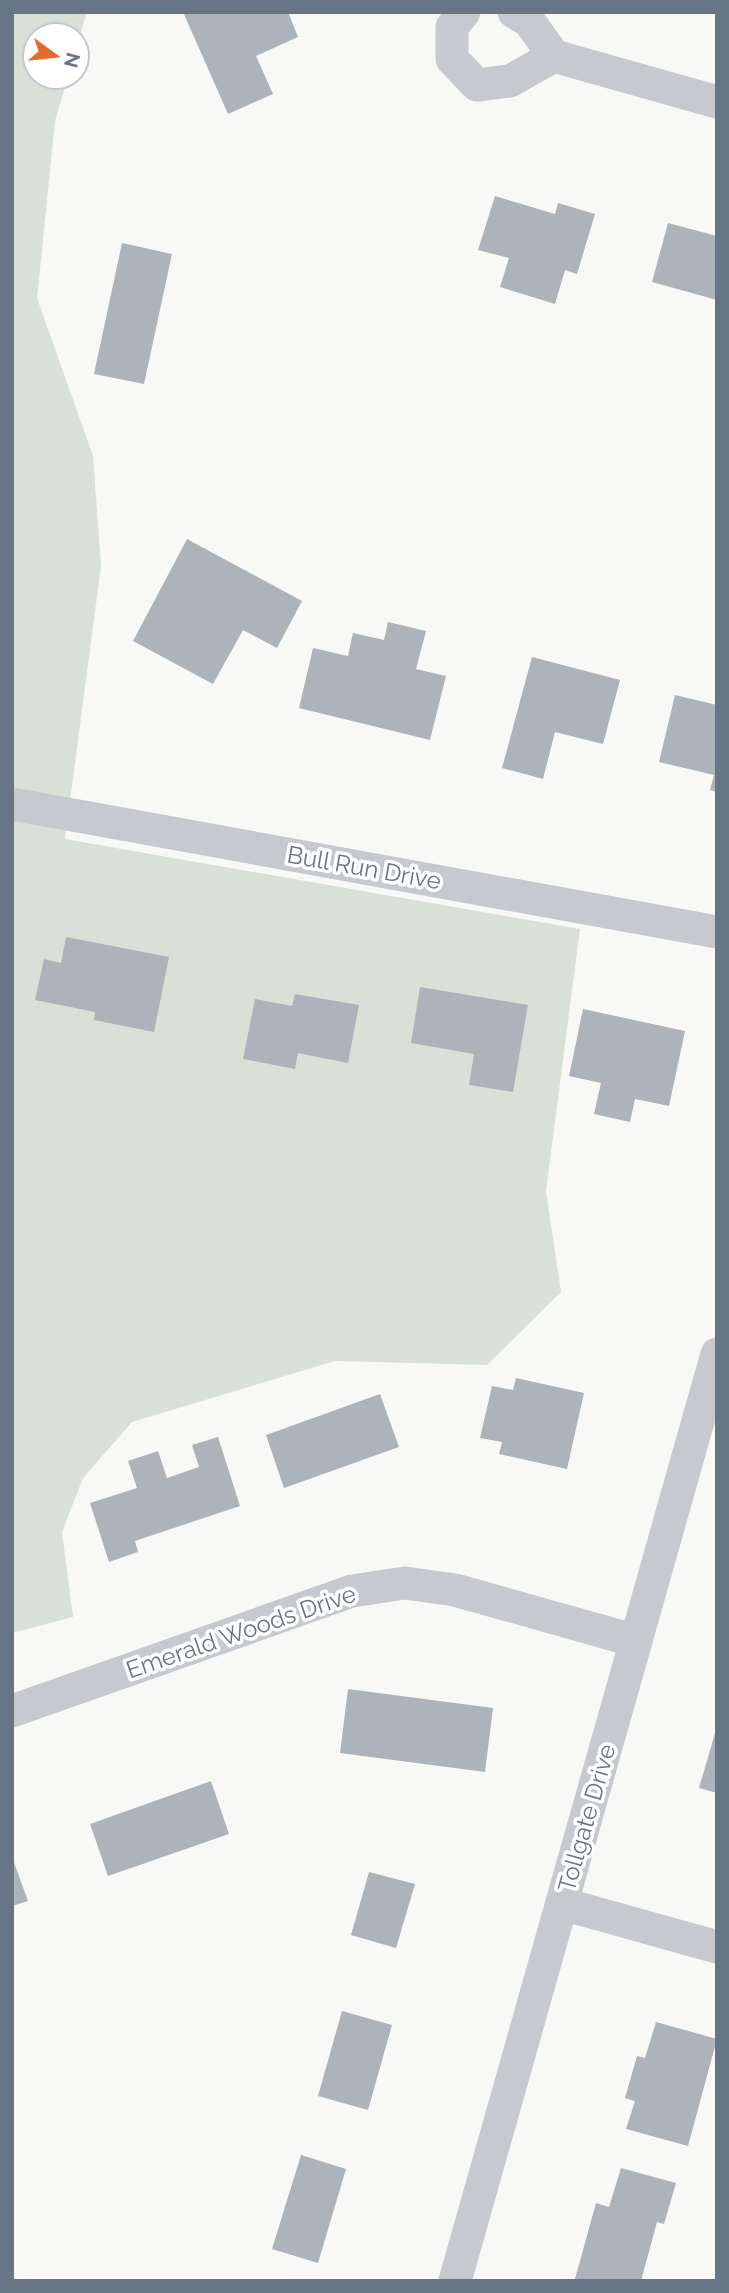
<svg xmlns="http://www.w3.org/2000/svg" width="729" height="2293" viewBox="0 0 729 2293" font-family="Raleway,sans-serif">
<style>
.green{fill:#d9e0d7}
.building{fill:#adb3bb}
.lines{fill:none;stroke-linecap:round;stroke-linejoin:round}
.minor{stroke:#c6c9cd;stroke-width:33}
.labels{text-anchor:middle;stroke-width:7;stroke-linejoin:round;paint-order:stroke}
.street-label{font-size:24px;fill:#687587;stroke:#fff}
</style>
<rect width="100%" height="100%" fill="#f8f8f6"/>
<path class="green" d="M12 12H87L77 45V35H35V77H68L55 121 37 298 93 456 101 566 65 839 580 929 546 1191 561 1292 487 1365 335 1361 132 1422 83 1478 62 1532 73 1617 12 1633Z"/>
<g class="building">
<path d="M183 12H288L298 37 256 56 273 94 228 114Z"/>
<path d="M495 196 555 214 558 203 595 214 577 274 565 270 555 304 500 287 509 258 478 250Z"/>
<path d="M668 223 717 236V300L652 282Z"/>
<path d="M122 243 172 254 144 384 94 374Z"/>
<path d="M187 539 302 601 277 648 243 630 213 684 133 641Z"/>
<path d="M388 622 426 631 416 669 446 676 430 740 299 708 313 648 348 656 353 633 384 640Z"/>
<path d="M532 657 620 680 603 744 555 732 543 779 502 768Z"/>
<path d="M675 695 717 705V792L710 790 714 775 659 762Z"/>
<path d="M66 937 169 957 154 1032 94 1020 95 1012 35 1000 44 959 61 963Z"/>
<path d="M420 987 528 1005 513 1092 469 1085 474 1054 411 1043Z"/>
<path d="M295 994 359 1005 348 1063 298 1053 295 1069 243 1059 255 999 292 1006Z"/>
<path d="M583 1009 685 1031 669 1106 635 1099 630 1122 594 1114 601 1083 569 1076Z"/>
<path d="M516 1378 584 1393 567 1469 499 1454 502 1442 480 1438 492 1386 513 1390Z"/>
<path d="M380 1394 399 1447 284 1488 266 1435Z"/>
<path d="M218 1437 240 1506 135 1541 138 1552 109 1562 90 1503 137 1488 128 1461 158 1451 167 1478 199 1467 192 1445Z"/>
<path d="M348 1689 493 1708 485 1772 340 1753Z"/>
<path d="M716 1730H717V1793L699 1788Z"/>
<path d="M211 1781 229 1834 108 1876 90 1824Z"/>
<path d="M12 1857 28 1901 12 1906Z"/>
<path d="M369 1872 415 1884 396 1948 351 1935Z"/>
<path d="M342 2011 392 2025 368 2110 318 2096Z"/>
<path d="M656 2022 717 2039 688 2146 626 2129 635 2101 625 2098 637 2056 645 2058Z"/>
<path d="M301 2155 346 2169 318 2263 272 2249Z"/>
<path d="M621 2168 676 2183 664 2224 657 2222 641 2281H582L575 2279 596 2203 609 2207Z"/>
</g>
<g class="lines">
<g class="minor">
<path d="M464 12 452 27V59L477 85 510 81 554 56"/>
<path d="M514 12 529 21 554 56 717 102"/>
<path d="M12 804 717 932"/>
<path d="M12 1711 352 1591 405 1583 455 1590 636 1641"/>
<path d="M563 1904 717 1947"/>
<path d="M455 2281 717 1354"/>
</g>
</g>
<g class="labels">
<g class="street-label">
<text transform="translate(364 868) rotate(10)" y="8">Bull Run Drive</text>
<text transform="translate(241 1632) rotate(-19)" y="8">Emerald Woods Drive</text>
<text transform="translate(587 1818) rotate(-74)" y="8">Tollgate Drive</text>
</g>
</g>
<rect width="729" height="2293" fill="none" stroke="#687587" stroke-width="28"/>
<g transform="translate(56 56) rotate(105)"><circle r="33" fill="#ffffff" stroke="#c3c8cf" stroke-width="2"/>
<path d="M0-5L12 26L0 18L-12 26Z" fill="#e26b2d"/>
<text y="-10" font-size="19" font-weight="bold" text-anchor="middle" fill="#687587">N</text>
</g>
</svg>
